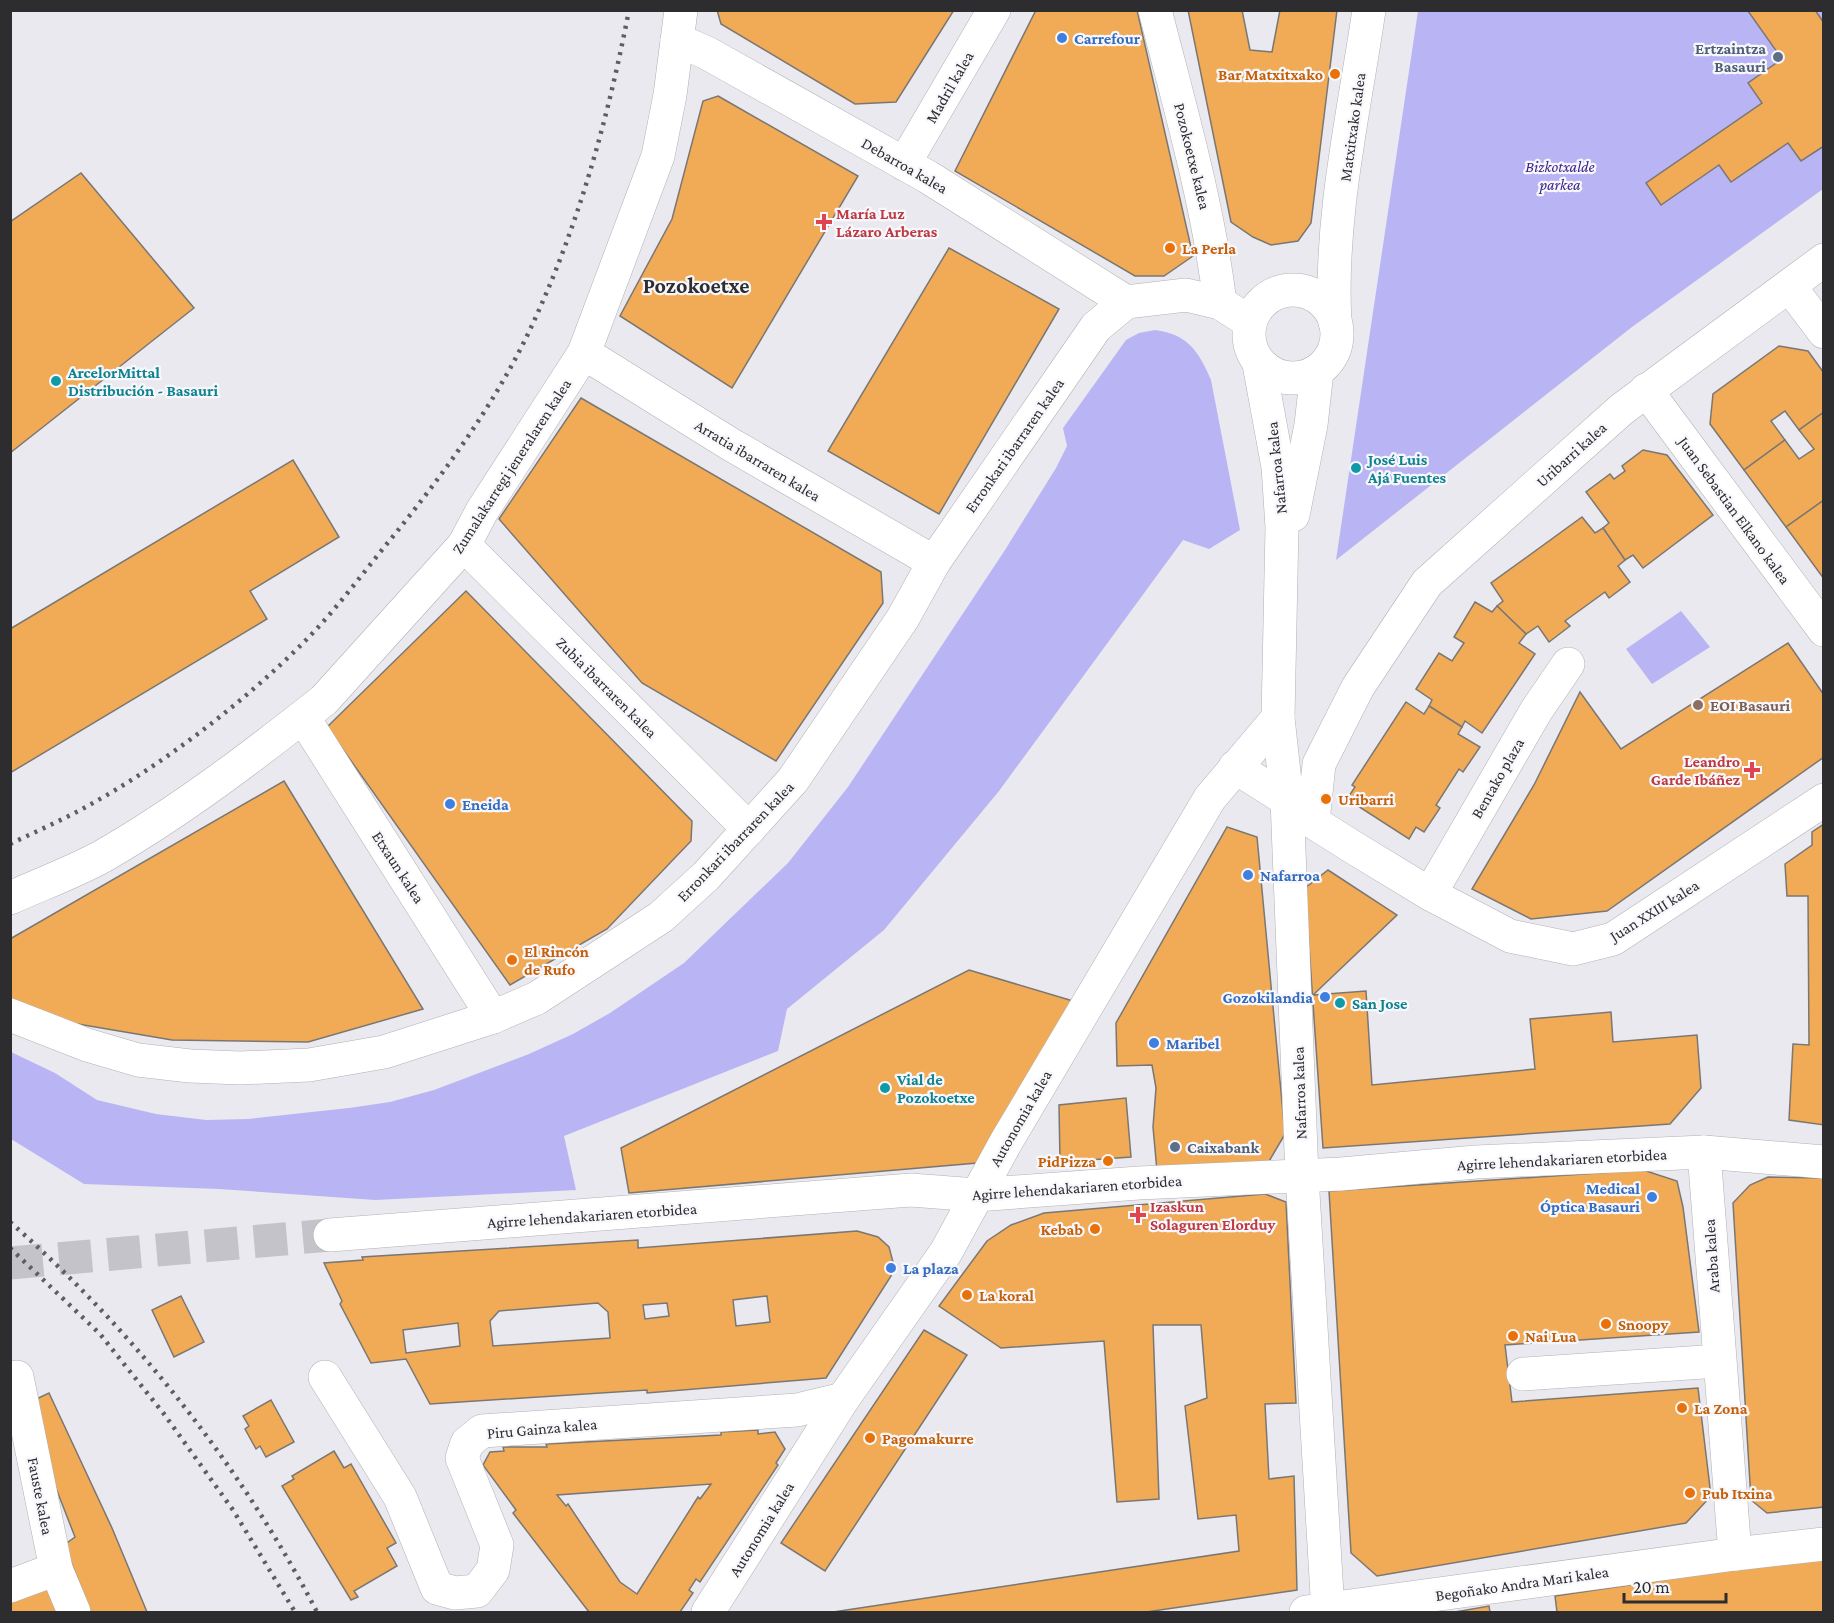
<svg xmlns="http://www.w3.org/2000/svg" width="1834" height="1623" viewBox="0 0 1834 1623" font-family="'Crimson Pro',serif">
<style>
.green{fill:#b9b4f3}
.building{fill:#f1ab57;stroke:#7a7773;stroke-width:1.5;fill-rule:evenodd}
.lines{fill:none;stroke-linecap:round;stroke-linejoin:round}
.street-tunnel{stroke:#c4c3c9;stroke-width:33;stroke-dasharray:33 16;stroke-linecap:butt}
.street-casing{stroke:#b1b1b5;stroke-width:34}
.street{stroke:#fff;stroke-width:33}
.rail{stroke:#5e5e61;stroke-width:4.5;stroke-dasharray:3 6;stroke-linecap:butt}
.shop-dot{fill:#3f7fe0;stroke:#f7f7fc;stroke-width:2}
.service-dot{fill:#5c6f8a;stroke:#f7f7fc;stroke-width:2}
.food-dot{fill:#e8710a;stroke:#f7f7fc;stroke-width:2}
.health-dot{fill:#e0444e;stroke:#f7f7fc;stroke-width:2}
.culture-dot{fill:#0f9aa8;stroke:#f7f7fc;stroke-width:2}
.education-dot{fill:#8d6e63;stroke:#f7f7fc;stroke-width:2}
.labels{text-anchor:middle;stroke-width:4.5;stroke-linejoin:round;paint-order:stroke}
.shop-label{font-size:16px;font-weight:bold;fill:#366cbe;stroke:#f7f7fc;text-anchor:start}
.service-label{font-size:16px;font-weight:bold;fill:#4e5e75;stroke:#f7f7fc;text-anchor:end}
.food-label{font-size:16px;font-weight:bold;fill:#c56008;stroke:#f7f7fc;text-anchor:start}
.street-label{font-size:16px;fill:#2d2d2f;stroke:#f7f7fc}
.park-label{font-size:16px;font-style:italic;fill:#3d238a;stroke:#f7f7fc}
.health-label{font-size:16px;font-weight:bold;fill:#be3a42;stroke:#f7f7fc;text-anchor:start}
.culture-label{font-size:16px;font-weight:bold;fill:#0d838f;stroke:#f7f7fc;text-anchor:start}
.education-label{font-size:16px;font-weight:bold;fill:#785e54;stroke:#f7f7fc;text-anchor:start}
.district-label{font-size:22px;font-weight:bold;fill:#2e2e32;stroke:#f7f7fc}
</style>
<rect width="100%" height="100%" fill="#eae9ef"/>
<g class="green">
<path d="M1418 11H1823V189L1632 327 1336 560Z"/>
<path d="M1155 330C1188 334 1199 352 1211 380L1240 530 1209 549 1183 540 999 791 884 930 787 1009 778 1051 564 1136 576 1190 375 1200 219 1189 84 1184 11 1139V1052L55 1073 97 1100 156 1114 206 1120 248 1119 349 1108 390 1102 434 1090 529 1054 573 1034 610 1013 684 963 788 863 848 787 1005 550 1056 468 1067 446 1063 428 1126 340 1139 333Z"/>
<path d="M1681 611 1710 647 1652 684 1626 649Z"/>
</g>
<g class="building">
<path d="M717 10H954L896 102 855 104 721 24Z"/>
<path d="M1036 10H1137L1193 256 1164 276H1135L955 171Z"/>
<path d="M1188 10H1242L1250 50 1272 52 1280 10H1337L1311 223 1298 241 1271 245 1253 237 1231 222Z"/>
<path d="M1815 10 1824 23V146L1801 161 1788 143 1731 182 1719 165 1661 205 1646 183 1762 103 1748 83 1782 59 1748 11Z"/>
<path d="M718 96 858 176 732 388 620 316 672 219 703 101Z"/>
<path d="M81 173 194 308 10 453V222Z"/>
<path d="M949 248 1059 309 939 514 828 451Z"/>
<path d="M1779 346 1808 351 1824 373V412L1799 430 1785 411 1771 421 1785 440 1744 470 1710 424 1713 394Z"/>
<path d="M581 398 881 572 883 603 776 761 642 683 499 519Z"/>
<path d="M1824 412V500L1786 527 1744 470 1785 440 1799 459 1814 449 1799 430Z"/>
<path d="M1643 450 1667 455 1713 515 1643 568 1633 555 1625 560 1603 528 1609 523 1586 492 1610 474 1614 479 1625 471 1622 466Z"/>
<path d="M293 460 339 537 250 591 267 619 10 773V629Z"/>
<path d="M1824 500V579L1786 527Z"/>
<path d="M1582 517 1595 533 1603 528 1625 560 1618 566 1630 582 1609 598 1605 592 1565 621 1570 626 1549 642 1538 626 1526 634 1497 606 1503 601 1491 583Z"/>
<path d="M466 591 692 821 691 841 607 929 510 985 327 727Z"/>
<path d="M1475 602 1492 612 1497 606 1526 634 1519 643 1535 654 1482 733 1465 721 1462 727 1429 706 1432 700 1416 689 1439 653 1452 661 1464 643 1454 637Z"/>
<path d="M1788 643 1824 695V757L1607 911 1531 919 1472 889 1534 785 1580 692 1621 749Z"/>
<path d="M1406 702 1424 714 1429 706 1462 727 1458 734 1480 747 1463 772 1459 769 1436 805 1440 808 1424 832 1416 827 1409 839 1347 799 1355 787 1352 785Z"/>
<path d="M284 781 423 1009 308 1042 172 1040 66 1022 10 1000V939Z"/>
<path d="M1824 824V1125L1789 1120 1793 1044 1809 1045 1808 896H1787L1785 864 1812 845V832Z"/>
<path d="M1227 827 1257 837 1285 1134 1268 1163 1157 1171 1153 1127 1156 1088 1152 1065 1117 1066 1116 1023Z"/>
<path d="M1328 870 1397 915 1313 995 1366 991 1372 1085 1535 1069 1530 1019 1611 1012 1613 1042 1697 1035 1701 1088 1670 1124 1323 1148 1305 888Z"/>
<path d="M969 970 1083 1004 989 1162 629 1193 621 1148Z"/>
<path d="M1126 1098 1131 1157 1060 1162 1059 1105Z"/>
<path d="M1643 1170 1677 1181 1683 1207 1699 1332 1505 1345 1512 1402 1698 1388 1711 1496 1686 1523 1377 1576 1351 1553 1329 1191Z"/>
<path d="M1768 1177 1824 1178V1507L1767 1513 1751 1500 1733 1203 1750 1185Z"/>
<path d="M1265 1194 1286 1202 1296 1403 1265 1404 1269 1479 1294 1476 1297 1590 1146 1612H833L1239 1551 1236 1515 1198 1519 1185 1406 1207 1398 1201 1325H1153L1159 1499 1117 1502 1104 1341 1001 1348 939 1306 987 1241 1011 1225 1044 1213Z"/>
<path d="M857 1231 878 1237 889 1247 893 1262 891 1276 826 1378 647 1393V1390L430 1404 406 1359 371 1363 340 1304 342 1301 324 1263 363 1260 362 1257 638 1240V1248ZM767 1296 770 1322 736 1326 733 1300ZM598 1303 608 1312 610 1338 493 1346 490 1321 499 1311ZM667 1303 669 1316 645 1319 643 1305ZM458 1323 460 1346 406 1353 403 1330Z"/>
<path d="M181 1296 204 1342 174 1357 152 1310Z"/>
<path d="M924 1330 967 1355 825 1571 781 1543Z"/>
<path d="M49 1393 112 1528 147 1612H91L64 1545 75 1537 45 1460 28 1403Z"/>
<path d="M271 1400 294 1442 266 1457 260 1446 256 1449 245 1429 249 1426 243 1416Z"/>
<path d="M758 1430V1434L775 1432 785 1449 776 1463 778 1465 700 1582 696 1579 689 1590 693 1593 680 1612H589L513 1513 516 1510 483 1465 490 1452 504 1451 503 1447H547L546 1444 721 1435V1432ZM711 1484 700 1499 698 1497 637 1594 620 1582 568 1504 566 1506 557 1495Z"/>
<path d="M334 1451 344 1468 351 1464 396 1543 387 1548 397 1566 354 1591 358 1597 351 1600 282 1486 294 1479 292 1476Z"/>
<path d="M1824 1558V1612H1557L1555 1596 1783 1562Z"/>
<path d="M35 1580 55 1592 63 1612H10V1591Z"/>
<path d="M1489 1606 1490 1612H1455Z"/>
</g>
<g class="lines">
<path class="street-tunnel" d="M10 1263 330 1235"/>
<defs>
<g id="street">
<path d="M1155 10C1180 108 1208 203 1220 303"/>
<path d="M677 40 707 53 928 177 1126 302"/>
<path d="M904 164 994 10"/>
<path d="M1790 287 1824 332"/>
<circle cx="1293" cy="334" r="44"/>
<path d="M1335 322C1329 219 1354 113 1369 10"/>
<path d="M584 353 730 444 934 562"/>
<path d="M1259 364 1278 467 1282 527 1278 718 1287 800 1302 1176 1328 1612"/>
<path d="M1646 390 1824 630"/>
<path d="M1293 515 1311 425 1317 371"/>
<path d="M464 545 749 829"/>
<path d="M303 717 493 1017"/>
<path d="M1235 767 1287 800 1313 822 1351 846 1430 894 1510 936 1573 949 1613 939 1824 800"/>
<path d="M1313 822 1319 764 1358 687 1427 583 1622 409 1824 260"/>
<path d="M1430 894 1536 711 1568 664"/>
<path d="M10 898C41 884 74 872 103 856 181 811 253 756 324 700L464 545 482 511 584 353 658 156 670 95 681 10"/>
<path d="M10 1015 87 1045 138 1060 190 1066 240 1068 309 1065 384 1052 493 1017 537 998 661 917 706 876 793 780 903 618 934 562 1096 327 1126 302 1186 295 1220 303 1250 322"/>
<path d="M1704 1152 1735 1554"/>
<path d="M330 1235 911 1190 976 1195 1139 1183 1341 1174 1476 1162 1704 1152 1824 1162"/>
<path d="M1523 1374 1719 1361"/>
<path d="M17 1377 56 1569 74 1612"/>
<path d="M325 1377 400 1497 437 1588 455 1593 477 1591 493 1570 497 1545 462 1458 467 1443 482 1431 797 1410 843 1399"/>
<path d="M10 1586 56 1569"/>
<path d="M708 1612 843 1399 946 1252 1006 1142 1210 798 1278 718"/>
<path d="M1306 1612 1735 1554 1824 1544"/>
</g>
</defs>
<use href="#street" class="street-casing"/>
<use href="#street" class="street"/>
<g class="rail">
<path d="M10 844C35 832 60 821 84 808 161 766 242 704 304 642 337 609 365 570 395 534 448 468 499 398 534 321 580 221 608 118 629 10"/>
<path d="M10 1222C134 1331 241 1466 317 1612"/>
<path d="M10 1248 100 1334 164 1414 233 1510 295 1612"/>
</g>
</g>
<g class="shop-dot">
<circle cx="1062" cy="38" r="6"/>
<circle cx="450" cy="804" r="6"/>
<circle cx="1248" cy="875" r="6"/>
<circle cx="1325" cy="997" r="6"/>
<circle cx="1154" cy="1043" r="6"/>
<circle cx="1652" cy="1197" r="6"/>
<circle cx="891" cy="1268" r="6"/>
</g>
<g class="service-dot">
<circle cx="1778" cy="57" r="6"/>
<circle cx="1175" cy="1147" r="6"/>
</g>
<g class="food-dot">
<circle cx="1335" cy="74" r="6"/>
<circle cx="1170" cy="248" r="6"/>
<circle cx="1326" cy="799" r="6"/>
<circle cx="512" cy="960" r="6"/>
<circle cx="1108" cy="1161" r="6"/>
<circle cx="1095" cy="1229" r="6"/>
<circle cx="967" cy="1295" r="6"/>
<circle cx="1606" cy="1324" r="6"/>
<circle cx="1513" cy="1336" r="6"/>
<circle cx="1682" cy="1408" r="6"/>
<circle cx="870" cy="1438" r="6"/>
<circle cx="1690" cy="1493" r="6"/>
</g>
<g class="health-dot">
<path d="M821 213h6v6h6v6h-6v6h-6v-6h-6v-6h6z"/>
<path d="M1749 761h6v6h6v6h-6v6h-6v-6h-6v-6h6z"/>
<path d="M1135 1206h6v6h6v6h-6v6h-6v-6h-6v-6h6z"/>
</g>
<g class="culture-dot">
<circle cx="56" cy="381" r="6"/>
<circle cx="1356" cy="468" r="6"/>
<circle cx="1340" cy="1003" r="6"/>
<circle cx="885" cy="1088" r="6"/>
</g>
<circle class="education-dot" cx="1698" cy="705" r="6"/>
<g class="labels">
<g class="shop-label">
<text x="1074" y="44">Carrefour</text>
<text x="462" y="810">Eneida</text>
<text x="1260" y="881">Nafarroa</text>
<text x="1313" y="1003" text-anchor="end">Gozokilandia</text>
<text x="1166" y="1049">Maribel</text>
<text x="1640" y="1194" text-anchor="end">Medical<tspan x="1640" dy="18">Óptica Basauri</tspan></text>
<text x="903" y="1274">La plaza</text>
</g>
<g class="service-label">
<text x="1766" y="54">Ertzaintza<tspan x="1766" dy="18">Basauri</tspan></text>
<text x="1187" y="1153" text-anchor="start">Caixabank</text>
</g>
<g class="food-label">
<text x="1323" y="80" text-anchor="end">Bar Matxitxako</text>
<text x="1182" y="254">La Perla</text>
<text x="1338" y="805">Uribarri</text>
<text x="524" y="957">El Rincón<tspan x="524" dy="18">de Rufo</tspan></text>
<text x="1096" y="1167" text-anchor="end">PidPizza</text>
<text x="1083" y="1235" text-anchor="end">Kebab</text>
<text x="979" y="1301">La koral</text>
<text x="1618" y="1330">Snoopy</text>
<text x="1525" y="1342">Nai Lua</text>
<text x="1694" y="1414">La Zona</text>
<text x="882" y="1444">Pagomakurre</text>
<text x="1702" y="1499">Pub Itxina</text>
</g>
<g class="street-label">
<text transform="translate(949 87) rotate(-60)" y="6">Madril kalea</text>
<text transform="translate(1352 127) rotate(-82)" y="6">Matxitxako kalea</text>
<text transform="translate(1193 156) rotate(76)" y="6">Pozokoetxe kalea</text>
<text transform="translate(905 165) rotate(30)" y="6">Debarroa kalea</text>
<text transform="translate(1014 445) rotate(-55)" y="6">Erronkari ibarraren kalea</text>
<text transform="translate(1571 454) rotate(-42)" y="6">Uribarri kalea</text>
<text transform="translate(758 460) rotate(31)" y="6">Arratia ibarraren kalea</text>
<text transform="translate(511 466) rotate(-57)" y="6">Zumalakarregi jeneralaren kalea</text>
<text transform="translate(1276 468) rotate(-96)" y="6">Nafarroa kalea</text>
<text transform="translate(1735 510) rotate(54)" y="6">Juan Sebastian Elkano kalea</text>
<text transform="translate(607 687) rotate(45)" y="6">Zubia ibarraren kalea</text>
<text transform="translate(1497 778) rotate(-60)" y="6">Bentako plaza</text>
<text transform="translate(735 841) rotate(-46)" y="6">Erronkari ibarraren kalea</text>
<text transform="translate(399 867) rotate(57)" y="6">Etxaun kalea</text>
<text transform="translate(1654 910) rotate(-32)" y="6">Juan XXIII kalea</text>
<text transform="translate(1299 1093) rotate(-92)" y="6">Nafarroa kalea</text>
<text transform="translate(1020 1118) rotate(-60)" y="6">Autonomia kalea</text>
<text transform="translate(1562 1159) rotate(-3)" y="6">Agirre lehendakariaren etorbidea</text>
<text transform="translate(1077 1187) rotate(-4)" y="6">Agirre lehendakariaren etorbidea</text>
<text transform="translate(592 1215) rotate(-4)" y="6">Agirre lehendakariaren etorbidea</text>
<text transform="translate(1711 1256) rotate(-94)" y="6">Araba kalea</text>
<text transform="translate(542 1428) rotate(-5)" y="6">Piru Gainza kalea</text>
<text transform="translate(41 1496) rotate(79)" y="6">Fauste kalea</text>
<text transform="translate(761 1529) rotate(-58)" y="6">Autonomia kalea</text>
<text transform="translate(1522 1583) rotate(-8)" y="6">Begoñako Andra Mari kalea</text>
</g>
<g class="park-label">
<text x="1560" y="172">Bizkotxalde<tspan x="1560" dy="18">parkea</tspan></text>
</g>
<g class="health-label">
<text x="836" y="219">María Luz<tspan x="836" dy="18">Lázaro Arberas</tspan></text>
<text x="1740" y="767" text-anchor="end">Leandro<tspan x="1740" dy="18">Garde Ibáñez</tspan></text>
<text x="1150" y="1212">Izaskun<tspan x="1150" dy="18">Solaguren Elorduy</tspan></text>
</g>
<g class="culture-label">
<text x="68" y="378">ArcelorMittal<tspan x="68" dy="18">Distribución - Basauri</tspan></text>
<text x="1368" y="465">José Luis<tspan x="1368" dy="18">Ajá Fuentes</tspan></text>
<text x="1352" y="1009">San Jose</text>
<text x="897" y="1085">Vial de<tspan x="897" dy="18">Pozokoetxe</tspan></text>
</g>
<g class="education-label">
<text x="1710" y="711">EOI Basauri</text>
</g>
<g class="district-label">
<text x="696" y="293">Pozokoetxe</text>
</g>
</g>
<rect width="1834" height="1623" fill="none" stroke="#2d2d2f" stroke-width="24"/>
<path d="M1624 1593v9h102v-9" fill="none" stroke="#2d2d2f" stroke-width="3"/>
<text x="1633" y="1593" font-size="18" fill="#2d2d2f" stroke="#f7f7fc" stroke-width="4.5" paint-order="stroke">20 m</text>
</svg>
